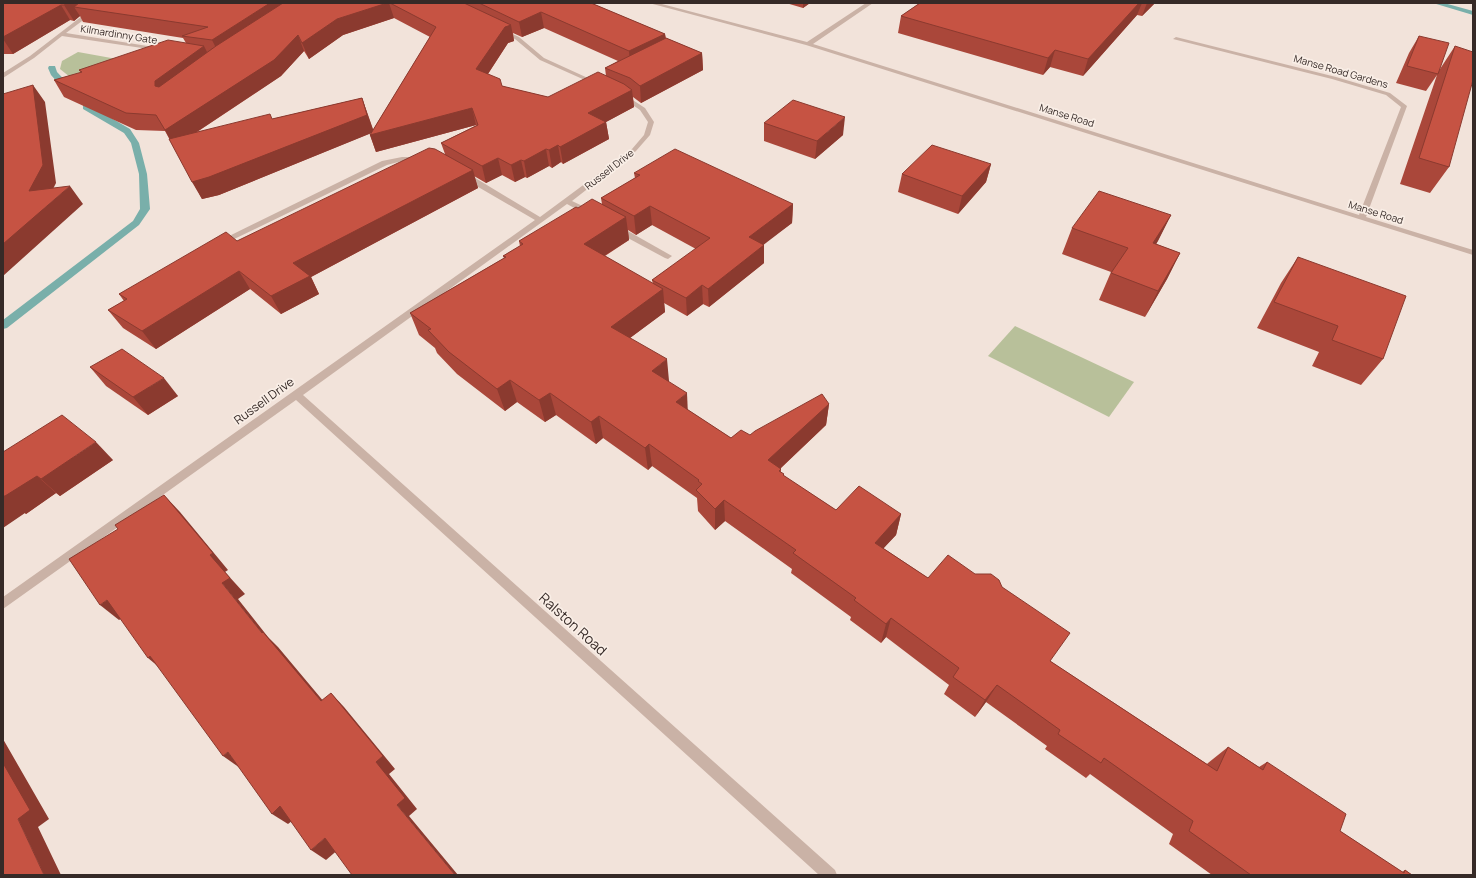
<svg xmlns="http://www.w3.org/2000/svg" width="1476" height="878" viewBox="0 0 1476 878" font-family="Manrope,sans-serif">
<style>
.green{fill:#b8c09a}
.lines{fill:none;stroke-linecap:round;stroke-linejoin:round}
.stream{fill:#79afaa;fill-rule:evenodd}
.minor{fill:#cab2a6;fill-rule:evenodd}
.wall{fill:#aa473a;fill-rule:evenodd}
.shaded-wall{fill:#8b3a2f}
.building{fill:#c65343;stroke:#8b3a2f}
.labels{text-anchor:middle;stroke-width:3.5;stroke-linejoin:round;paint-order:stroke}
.far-street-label{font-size:10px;fill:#362a27;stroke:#f9eee6}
.street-label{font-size:12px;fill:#362a27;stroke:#f9eee6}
.near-street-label{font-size:14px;fill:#362a27;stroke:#f9eee6}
</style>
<rect width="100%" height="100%" fill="#f2e3da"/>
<g class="green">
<path d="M78 52 139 63 80 85 60 69 62 61Z"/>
<path d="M1015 326 1134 382 1109 417 988 356Z"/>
</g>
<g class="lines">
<g class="stream">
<path d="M1433 3H1444L1473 11V15Z"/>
<path d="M49 66H55L57 72 73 89V93H67L51 75 48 68Z"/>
<path d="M83 105H89L130 129 139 143 147 174 150 209 139 225 7 328 3 329V320L133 221 140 209 139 174 131 143 124 133 83 109Z"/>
</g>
<g class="minor">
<path d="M99 3H106L66 33 160 48 162 49V51L62 36 34 58 3 78V73L30 56Z"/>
<path d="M649 3H658L807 42 866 3H873L813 44 1359 215 1401 107 1386 95 1332 79 1173 39 1176 37 1336 77 1390 93 1407 106 1366 217 1473 250V255L806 45Z"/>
<path d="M502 29 519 37 544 58 601 84 596 85 540 60 515 39 500 32 499 31Z"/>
<path d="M621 95H625L645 108 654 122 650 135 636 151 572 201 593 211V215H587L567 204 303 395 835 870 837 875H819L296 400 3 609V597L535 220 461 177V173H467L540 217 632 149 644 135 648 122 640 110 621 97Z"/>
<path d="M402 157H420L424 159 420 161H402L387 165 230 241H227L223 239 382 161Z"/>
<path d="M613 226H619L672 256 668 259 665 258 613 230Z"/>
</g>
</g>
<g class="wall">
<path d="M3 3H591L665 34 666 38 702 53 703 70 641 103 633 97 634 107 606 122 609 139 563 164 561 162 552 168 549 166 527 178 525 177 515 182 502 175 486 183 474 176 478 188 311 277 319 294 281 314 250 289 156 349 123 328 108 310 124 301 119 294 237 241 445 154 441 143 477 125H476L376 152 370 135 371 133 219 195 202 199 165 131 136 130 64 97 54 80 81 73 79 70 186 43 183 38 83 22 80 16 74 21 70 20 13 54H3ZM394 18 430 37 373 130 362 98 272 119 197 132 281 76 304 51 309 59 343 35ZM544 28 618 61 605 68 606 76 548 97 502 86 488 74 508 43 514 41 513 33 522 37Z"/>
<path d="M786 3H810L803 8Z"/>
<path d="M920 3H1155L1142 16 1137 15 1083 76 1050 67 1043 75 898 33 901 16Z"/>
<path d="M1419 36 1440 69 1455 46 1449 167 1430 193 1400 184 1437 75 1426 91 1396 83 1409 53Z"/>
<path d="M764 123 843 135 815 159 764 141Z"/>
<path d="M991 164 986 182 958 214 898 192 902 174Z"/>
<path d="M634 173 793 204 792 223 763 244 764 263 709 307 703 304 687 316 664 303 665 312 630 338 669 381H668L688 410 731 438 750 435 829 404 826 425 781 468V472L784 476 836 510 901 514 896 535 883 548 928 578 975 574 1002 587 1050 661 1207 764 1208 763 1228 747 1259 767 1267 762 1340 831 1402 872 1405 870 1412 875H1212L1169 844 1173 834 1090 774 1086 778 1045 749 1047 746 986 702 975 717 944 694 949 685 886 637 881 643 850 620 851 617 791 573 792 569 725 521 715 530 698 511 697 498 652 466 648 470 603 438 596 444 556 415 545 422 517 402 505 411 457 374 437 353 435 348 419 335 410 313 504 258 503 256 520 246 519 241 578 208 602 204 601 198 635 178ZM652 225 696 249 652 280 653 284 605 256 629 240 628 230 636 235Z"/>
<path d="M1171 215 1156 244 1180 253 1167 279 1145 317 1099 300 1111 272 1062 254 1072 228Z"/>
<path d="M1298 257 1383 359 1361 385 1312 366 1319 352 1257 328 1281 283Z"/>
<path d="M90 367 178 396 148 415 106 386Z"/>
<path d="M3 452 113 460 60 496 56 493 26 514 25 513Z"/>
</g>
<g class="shaded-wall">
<path d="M67 3H97L74 7 80 16 74 21 64 5Z"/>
<path d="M270 3H289L220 56 212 40Z"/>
<path d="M387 3H389L394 18 343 35 309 59 302 43 337 19Z"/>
<path d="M803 3H810L803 8Z"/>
<path d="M1139 3H1142L1137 15 1083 76 1088 59Z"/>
<path d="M1147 3H1155L1142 16Z"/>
<path d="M61 5 70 20 13 54 3 39V37Z"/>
<path d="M541 12 544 28 522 37 519 22Z"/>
<path d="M511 25 514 41 508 43 480 86 476 69 505 27Z"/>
<path d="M665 34 666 50 630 67 629 51Z"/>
<path d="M298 35 304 51 281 76 174 147 165 130Z"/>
<path d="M204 46 212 62 164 98 155 86V81Z"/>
<path d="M1055 50 1050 67 1043 75 1048 58Z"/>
<path d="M702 53 703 70 641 103 640 86Z"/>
<path d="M33 85 45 102 56 183 43 209 70 186 83 204 3 276V244L29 191Z"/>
<path d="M632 90 634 107 606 122 609 139 563 164 560 147 588 113Z"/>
<path d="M362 98 374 132 219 195 202 199 192 182Z"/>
<path d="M472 108 476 125 376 152 370 135Z"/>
<path d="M845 117 843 135 815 159 817 141Z"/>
<path d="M558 145 561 162 552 168 549 150Z"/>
<path d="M546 149 549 166 527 178 524 161Z"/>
<path d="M498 158 502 175 486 183 482 166Z"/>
<path d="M521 160 525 177 515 182 511 165Z"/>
<path d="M991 164 986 182 958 214 962 196Z"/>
<path d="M473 170 478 188 311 277 319 294 281 314 271 296 293 263Z"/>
<path d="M793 204 792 223 749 256V237Z"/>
<path d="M650 206 652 225 636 235 634 216Z"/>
<path d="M1171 215 1158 241 1141 269 1153 243Z"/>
<path d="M626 217 629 240 588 266 584 244Z"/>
<path d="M764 245V263L709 307 708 289Z"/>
<path d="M1180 253 1167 279 1145 317 1158 291Z"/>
<path d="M239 271 250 289 156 349 142 331Z"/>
<path d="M702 285 703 304 687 316 686 298Z"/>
<path d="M663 289 665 312 615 349 611 327Z"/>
<path d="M667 359 669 381 655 393 652 371Z"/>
<path d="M164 378 178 396 148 415 133 397Z"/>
<path d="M510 380 517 402 505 411 497 389Z"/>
<path d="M550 393 556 415 545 422 539 400Z"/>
<path d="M687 393 688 415 676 402Z"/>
<path d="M829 404 826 425 767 481 768 460Z"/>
<path d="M599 416 603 438 596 444 591 422Z"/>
<path d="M96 442 113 460 60 496 41 479Z"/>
<path d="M649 444 652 466 648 470 645 448Z"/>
<path d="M37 476 56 493 26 514 25 513 3 528V496Z"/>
<path d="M164 495 180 512 228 570 225 572 245 594 238 599 268 637 278 647 335 715 321 701 262 633 222 583 210 555Z"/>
<path d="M724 500 725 521 715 530V509Z"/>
<path d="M901 514 896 535 870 563 875 543Z"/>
<path d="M107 600 126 616 119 620 100 605Z"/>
<path d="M891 618 886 637 881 643 886 624Z"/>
<path d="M150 656 166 673 148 658Z"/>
<path d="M997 685 986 702 975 717 985 700Z"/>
<path d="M331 693 344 707 395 769 389 774 417 809 409 816 458 875H455L397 805 376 762Z"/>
<path d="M3 739 49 819 38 827 61 875H44L18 819 3 763Z"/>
<path d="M228 752 240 768 223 756Z"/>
<path d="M280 806 297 817 288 824 272 814Z"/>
<path d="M325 838 340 848 326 860 311 850Z"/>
</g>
<g class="building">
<path d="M3 3H67L64 5H61L3 37Z"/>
<path d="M79 3H270L212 40 182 36 208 27 74 7Z"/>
<path d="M283 3H387L337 19 302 43 298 35 274 60 165 130 156 115 126 113 54 80 82 72 79 70 168 40 204 46 155 81V86L159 87 216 46Z"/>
<path d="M390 3H464L511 25 505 27 476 69 500 79 502 86 548 97 598 72 624 84 632 90 588 113 606 122 560 147 558 145 549 150 546 149 524 161 521 160 511 165 498 158 482 166 441 143 478 125 472 108 370 135 436 27Z"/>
<path d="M479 3H591L665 34 629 51 541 12 519 22Z"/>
<path d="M920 3H1139L1088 59 1055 50 1048 58 901 16Z"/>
<path d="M1419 36 1449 43 1438 74 1407 66Z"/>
<path d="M666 38 702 53 640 86 630 78 605 68Z"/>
<path d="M1455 46 1473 52V80L1449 167 1419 158Z"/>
<path d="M33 85 43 165 29 191 70 186 3 244V94Z"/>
<path d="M362 98 367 115 209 177 192 182 169 139 270 114 272 119Z"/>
<path d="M793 100 845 117 817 141 764 123Z"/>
<path d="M932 145 991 164 962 196 902 174Z"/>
<path d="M429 148 435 149 473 170 293 263 310 276 271 296 239 271 142 331 108 310 127 299 119 294 226 232 237 241Z"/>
<path d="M675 149 793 204 749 237 764 245 708 289 702 285 686 298 652 280 710 238 650 206 634 216 601 198 640 175 634 173Z"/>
<path d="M1099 191 1171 215 1153 243 1180 253 1158 291 1111 273 1128 248 1072 228Z"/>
<path d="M592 199 626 217 584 244 663 289 611 327 667 359 652 371 687 393 676 402 731 438 741 430 750 435 755 431 822 394 829 404 768 460 781 469 779 471 784 474 783 475 836 510 859 486 901 514 875 543 928 578 948 555 975 574H991L999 580 1002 587 1070 633 1050 661 1217 771 1228 747 1263 770 1267 762 1346 814 1340 831 1404 873 1405 870 1412 875H1251L1189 831 1193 821 1104 758 1101 763 1058 734 1060 730 997 685 985 700 953 677 959 668 891 618 886 624 854 600 856 598 793 553 796 550 724 500 715 509 696 490 702 484 698 481 699 480 649 444 645 448 599 416 591 422 550 393 539 400 510 380 497 389 449 352 428 330 431 329 410 313 506 257 503 256 523 244 519 241 576 207 578 208Z"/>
<path d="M1298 257 1406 296 1383 359 1332 340 1338 326 1274 302Z"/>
<path d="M122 349 164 378 133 397 90 367Z"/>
<path d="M62 415 96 442 41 479 37 476 5 496H3V452Z"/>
<path d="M164 495 213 553 210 555 230 578 222 583 262 633 263 632 321 701 331 693 383 756 376 762 405 798 397 805 455 875H352L325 838 311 850 280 806 272 814 228 752 223 756 150 656 148 658 107 600 100 605 69 559 118 529 115 525Z"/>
<path d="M3 763 30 810 18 819 44 875H3Z"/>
</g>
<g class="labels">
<g class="far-street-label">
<text transform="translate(119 34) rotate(9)" y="4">Kilmardinny Gate</text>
<text transform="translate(1341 71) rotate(16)" y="4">Manse Road Gardens</text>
<text transform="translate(1067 115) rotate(17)" y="4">Manse Road</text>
<text transform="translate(609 169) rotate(-38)" y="4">Russell Drive</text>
<text transform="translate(1376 212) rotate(17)" y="4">Manse Road</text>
</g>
<g class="street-label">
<text transform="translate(264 401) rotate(-36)" y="4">Russell Drive</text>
</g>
<g class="near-street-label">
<text transform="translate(573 624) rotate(42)" y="5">Ralston Road</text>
</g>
</g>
<rect width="1476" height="878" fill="none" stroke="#362a27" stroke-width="8"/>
</svg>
